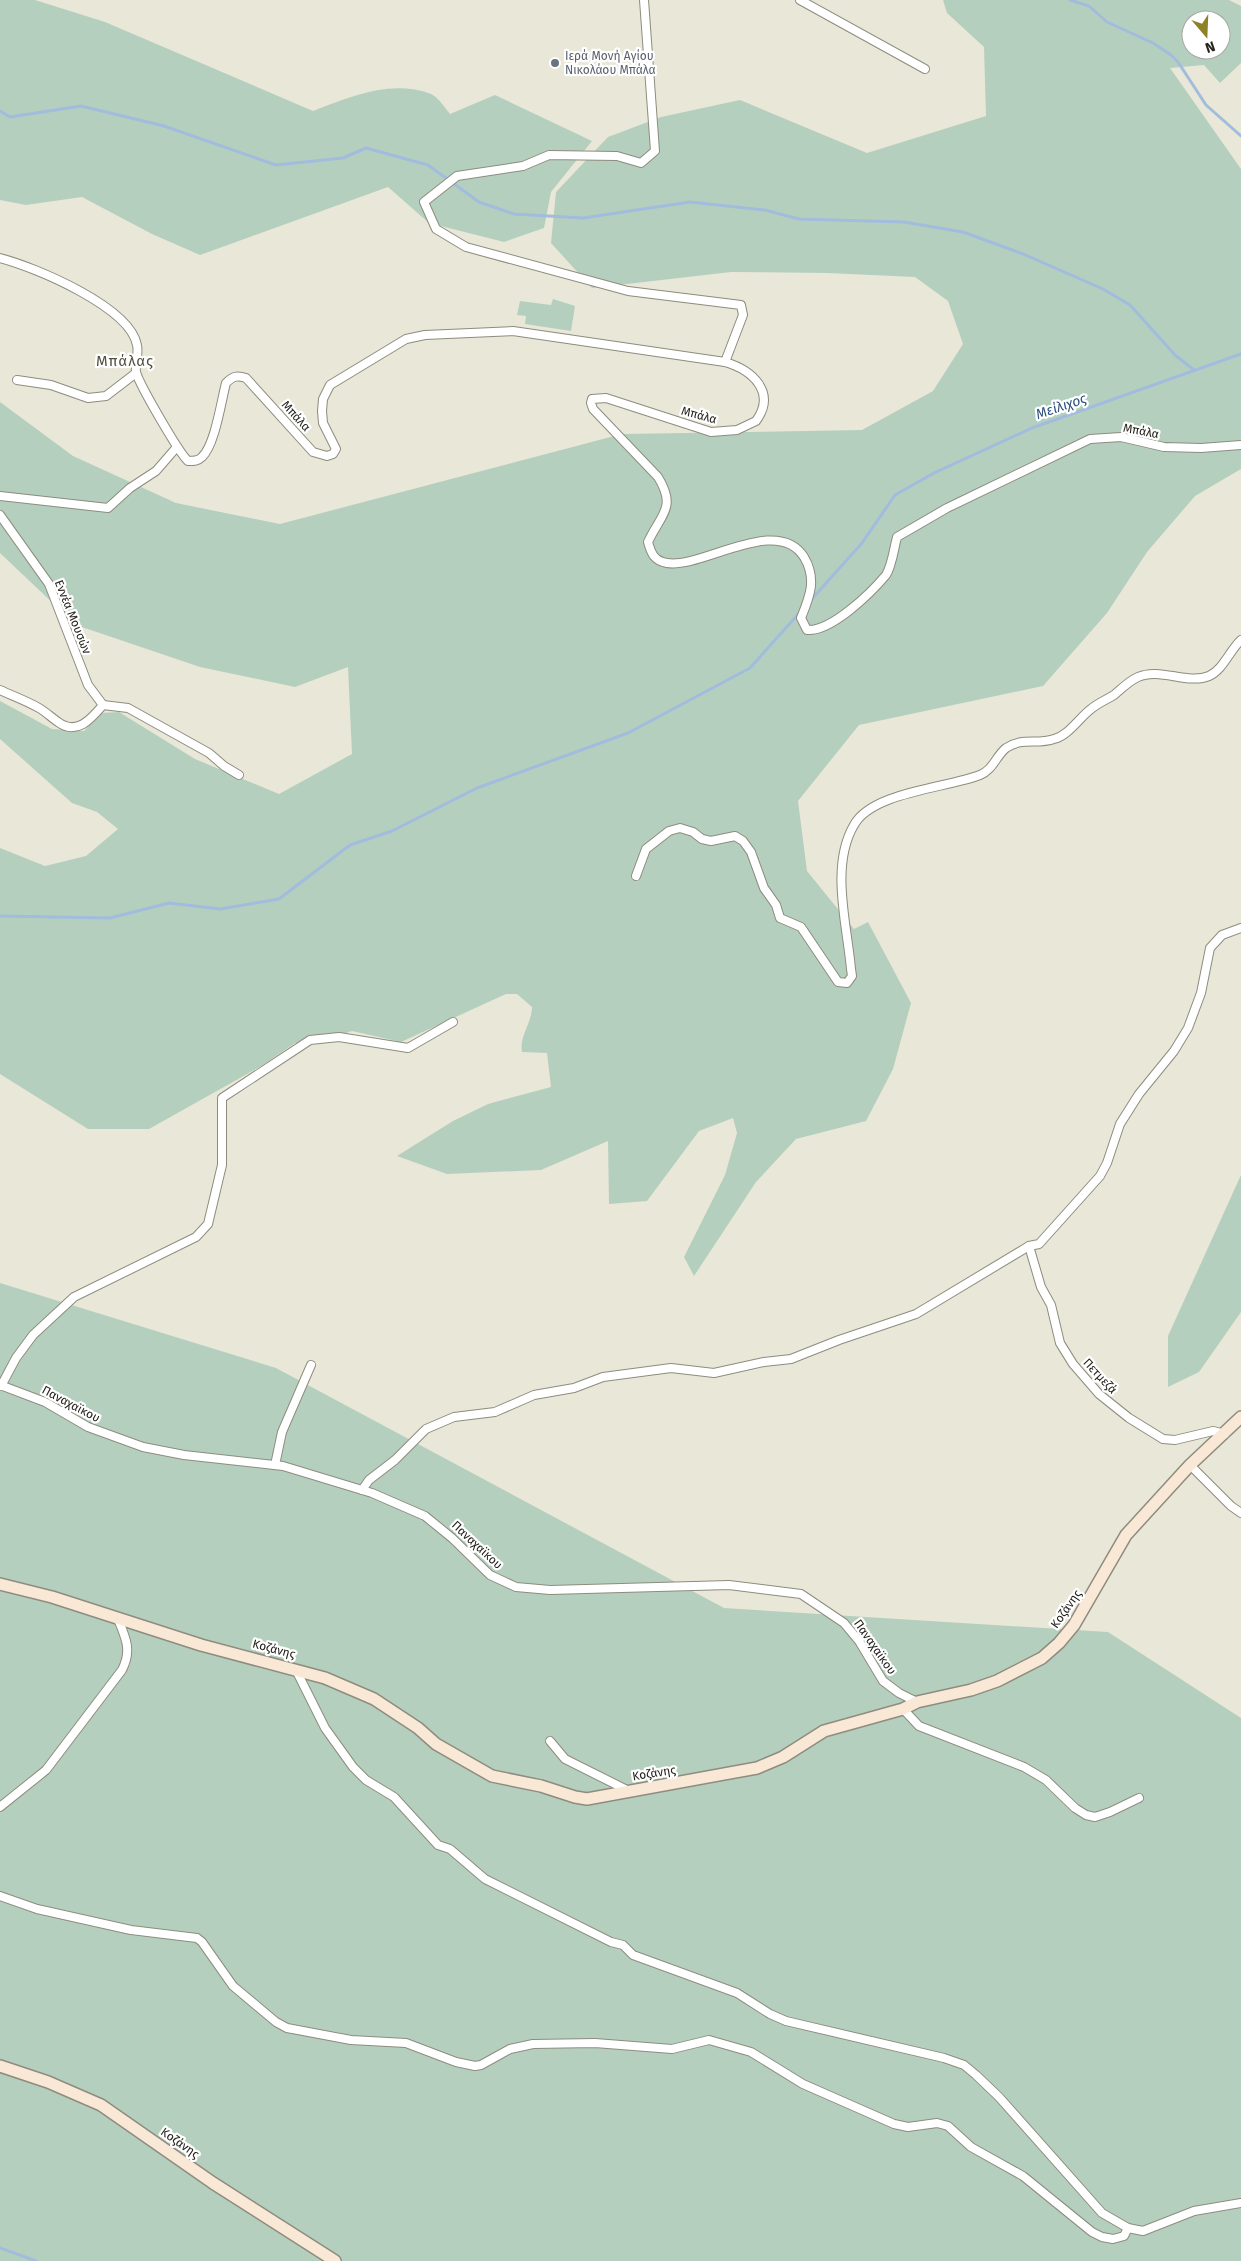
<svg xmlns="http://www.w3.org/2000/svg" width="1241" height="2261" viewBox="0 0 1241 2261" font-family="'Fira Sans',sans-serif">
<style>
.green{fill:#b5cfbf;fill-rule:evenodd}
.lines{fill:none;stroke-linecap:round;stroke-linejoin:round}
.stream{stroke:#a2bcdd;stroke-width:3}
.street-casing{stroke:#8e8c7e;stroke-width:10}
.secondary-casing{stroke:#8e8c7e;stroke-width:14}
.street{stroke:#fff;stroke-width:8}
.secondary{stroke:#fae8d6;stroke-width:11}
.worship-dot{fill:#6b7280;stroke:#fff;stroke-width:2}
.labels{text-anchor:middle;stroke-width:4.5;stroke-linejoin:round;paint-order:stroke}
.worship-label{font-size:12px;fill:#5b616d;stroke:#fff;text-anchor:start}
.street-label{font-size:12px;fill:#23221c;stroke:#fff}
.water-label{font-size:14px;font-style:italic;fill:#2c507d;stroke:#fff}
.quarter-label{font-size:15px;letter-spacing:1px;fill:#525043;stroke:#fff}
</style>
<rect width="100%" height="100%" fill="#e9e7d8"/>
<g class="green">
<path d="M0 0H35L105 22 313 111C350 97 391 79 431 94 438 97 445 108 450 114L495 95 592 141 551 192 544 228 504 242 429 223 388 187 200 255 152 234 82 197 26 205 0 200Z"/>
<path d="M943 0H1229L1241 6V63L1220 83 1204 65 1170 68 1241 169V469L1195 496 1147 552 1107 613 1043 686 859 725 798 801 807 871 854 929 868 922 911 1003 893 1069 866 1121 796 1139 756 1182 694 1276 684 1257 725 1175 737 1133 733 1118 699 1131 647 1201 609 1204 608 1141 541 1170 447 1174 397 1156 453 1121 488 1104 551 1087 547 1053 522 1052C519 1036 532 1023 532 1007L517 994H506L401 1042 352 1031 316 1043H295L263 1065 149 1129H88L0 1074V848L45 866 86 856 118 829 97 812 72 803 0 739V701L52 729 84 731 101 713 119 712 195 759 279 794 352 754 348 667 295 687 200 667 76 625 0 553V402L73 456 176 503 280 524 622 434 862 430 933 391 963 344 948 301 915 277 828 273 731 272 592 288 551 243 556 192 608 137 661 117 740 100 867 153 986 116 984 47 947 13ZM1191 20H1221V50H1191Z"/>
<path d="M553 299 575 306 571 331 525 324 526 316 517 315 520 301 551 305Z"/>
<path d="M1241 1175V1312L1199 1372 1168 1387V1336Z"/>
<path d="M0 1283 276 1368 724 1608 1108 1632 1241 1718V2261H0Z"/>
</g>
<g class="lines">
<g class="stream">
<path d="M1070 0 1089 6 1107 22 1153 43 1171 55 1178 62 1206 105 1241 136"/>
<path d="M0 111 10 117 81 106 164 126 276 165 343 158 366 148 428 165 479 202 514 214 583 218 690 202 765 210 799 219 904 222 963 232 1023 254 1103 289 1130 305 1175 355 1194 370"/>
<path d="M811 600 862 543 895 495 934 473 1032 428 1241 354"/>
<path d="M0 916 110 918 169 903 220 909 279 899 350 845 392 831 477 788 628 733 750 668 802 610"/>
<path d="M0 2248 36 2261"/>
</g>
<defs>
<g id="street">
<path d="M644 0 655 151 641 163 617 156 549 155 523 166 457 176 424 202 436 229 466 247 628 291 741 305 743 315 725 362"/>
<path d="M800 0 925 69"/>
<path d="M0 258C35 267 130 307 137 345 139 354 135 364 136 372 139 384 179 453 188 461 194 461 198 461 202 457 215 445 221 402 226 383 233 376 237 375 246 378L313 452 327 456 333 454 336 449 323 423 322 411 323 399 330 385 406 339 425 335 513 331 725 362C752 370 777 392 756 421L737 430 711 432 606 398 592 399 591 403 593 409 658 477C677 508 661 514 648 542 651 553 654 561 667 563 702 569 777 514 804 557 817 579 810 596 801 618L807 630C831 632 871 593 886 575 892 566 894 548 897 537L947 508 1090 439 1121 437 1164 447 1201 448 1241 445"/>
<path d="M17 380 51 385 88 398 106 396 136 373"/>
<path d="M0 496 108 508 130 488 156 471 176 448"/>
<path d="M0 515 49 584 88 685 103 705C91 719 77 736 58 722 52 718 46 712 39 708 27 701 13 696 0 690"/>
<path d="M103 705 128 708 209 753 224 766 239 775"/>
<path d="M636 876 646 849 669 831 680 828 693 832 702 839 711 841 735 836 743 841 751 852 764 888 776 905 780 918 801 927 838 982 847 983 852 976 851 969C847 924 830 866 854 825 872 792 947 788 980 775 993 770 996 756 1006 748 1022 737 1037 745 1054 739 1069 735 1079 718 1091 709 1098 703 1106 700 1114 695 1121 689 1129 681 1138 677 1160 667 1187 685 1209 676 1223 670 1230 650 1241 640"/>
<path d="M1029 1246 1041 1287 1051 1305 1060 1343 1073 1364 1099 1394 1129 1418 1163 1439 1175 1440 1213 1431 1225 1434"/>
<path d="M0 1385 45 1402 88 1427 143 1447 184 1455 283 1466 372 1493 425 1516 452 1538 490 1575 516 1587 550 1590 729 1585 801 1594 844 1623 859 1641 883 1681 899 1693 917 1702"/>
<path d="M1 1386 16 1358 33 1335 74 1297 196 1237 208 1224 222 1165V1098L310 1040 339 1037 408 1048 453 1022"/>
<path d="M275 1465 282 1432 311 1365"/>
<path d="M1190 1465 1231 1506 1241 1513"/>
<path d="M362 1490 369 1480 395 1460 426 1429 454 1417 495 1412 534 1395 574 1388 603 1377 671 1368 714 1373 764 1362 791 1359 839 1340 916 1314 1029 1246 1039 1244 1100 1176 1107 1163 1120 1124 1139 1094 1174 1051 1188 1028 1201 993 1210 948 1222 935 1241 928"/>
<path d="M296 1670 325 1728 353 1767 366 1780 394 1797 438 1845 450 1849 485 1879 611 1942 623 1945 633 1955 737 1993 770 2014 786 2021 944 2058 964 2065 976 2075 999 2097 1102 2213 1128 2228 1143 2231 1194 2211 1241 2203"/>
<path d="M903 1709 919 1726 1024 1767 1046 1780 1075 1808 1086 1815 1095 1817 1110 1812 1139 1798"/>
<path d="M550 1741 565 1759 629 1791"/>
<path d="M0 1807 46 1770 122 1670C132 1651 126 1638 118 1619"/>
<path d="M0 1896 37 1909 131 1930 197 1938 202 1942 233 1986 276 2022 287 2028 351 2040 406 2043 456 2062 475 2066 481 2065 510 2049 533 2044 595 2043 672 2049 709 2040 751 2052 803 2084 894 2124 908 2127 937 2123 948 2126 971 2147 1023 2176 1092 2232 1102 2237 1113 2239 1124 2236 1128 2228"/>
</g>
<g id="secondary">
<path d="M0 1584 52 1597 201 1645 325 1678 374 1699 418 1728 436 1744 492 1776 541 1786 575 1797 587 1799 757 1768 783 1757 824 1731 903 1709 917 1702 971 1690 997 1681 1042 1658 1059 1643 1074 1625 1126 1535 1190 1465 1241 1417"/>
<path d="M0 2066 48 2082 101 2105 213 2183 335 2261"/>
</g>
</defs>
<use href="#street" class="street-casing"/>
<use href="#secondary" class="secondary-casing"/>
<use href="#street" class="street"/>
<use href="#secondary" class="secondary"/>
</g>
<circle class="worship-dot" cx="555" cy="63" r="5"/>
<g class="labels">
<g class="worship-label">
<text x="565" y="60">Ιερά Μονή Αγίου<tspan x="565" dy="14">Νικολάου Μπάλα</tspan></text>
</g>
<g class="street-label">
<text transform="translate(699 415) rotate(15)" y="4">Μπάλα</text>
<text transform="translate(296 416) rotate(48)" y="4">Μπάλα</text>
<text transform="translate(1141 431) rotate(11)" y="4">Μπάλα</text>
<text transform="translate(73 617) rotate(68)" y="4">Εννέα Μουσών</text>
<text transform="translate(1100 1376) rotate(47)" y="4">Πετμεζά</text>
<text transform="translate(71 1404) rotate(28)" y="4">Παναχαϊκου</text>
<text transform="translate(477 1545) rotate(43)" y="4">Παναχαϊκου</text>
<text transform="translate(1066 1609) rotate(-55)" y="4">Κοζάνης</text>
<text transform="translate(875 1647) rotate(55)" y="4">Παναχαϊκου</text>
<text transform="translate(274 1649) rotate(15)" y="4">Κοζάνης</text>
<text transform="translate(654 1773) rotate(-9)" y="4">Κοζάνης</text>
<text transform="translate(180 2143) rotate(35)" y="4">Κοζάνης</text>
</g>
<g class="water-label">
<text transform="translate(1061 406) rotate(-19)" y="5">Μείλιχος</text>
</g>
<g class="quarter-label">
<text x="125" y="366">Μπάλας</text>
</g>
</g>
<g transform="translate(1206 35) rotate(161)"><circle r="24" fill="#ffffff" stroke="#a7a7a4"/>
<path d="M0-4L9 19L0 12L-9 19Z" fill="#8f8128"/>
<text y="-8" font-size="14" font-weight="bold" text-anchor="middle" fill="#23221c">N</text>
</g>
</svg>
